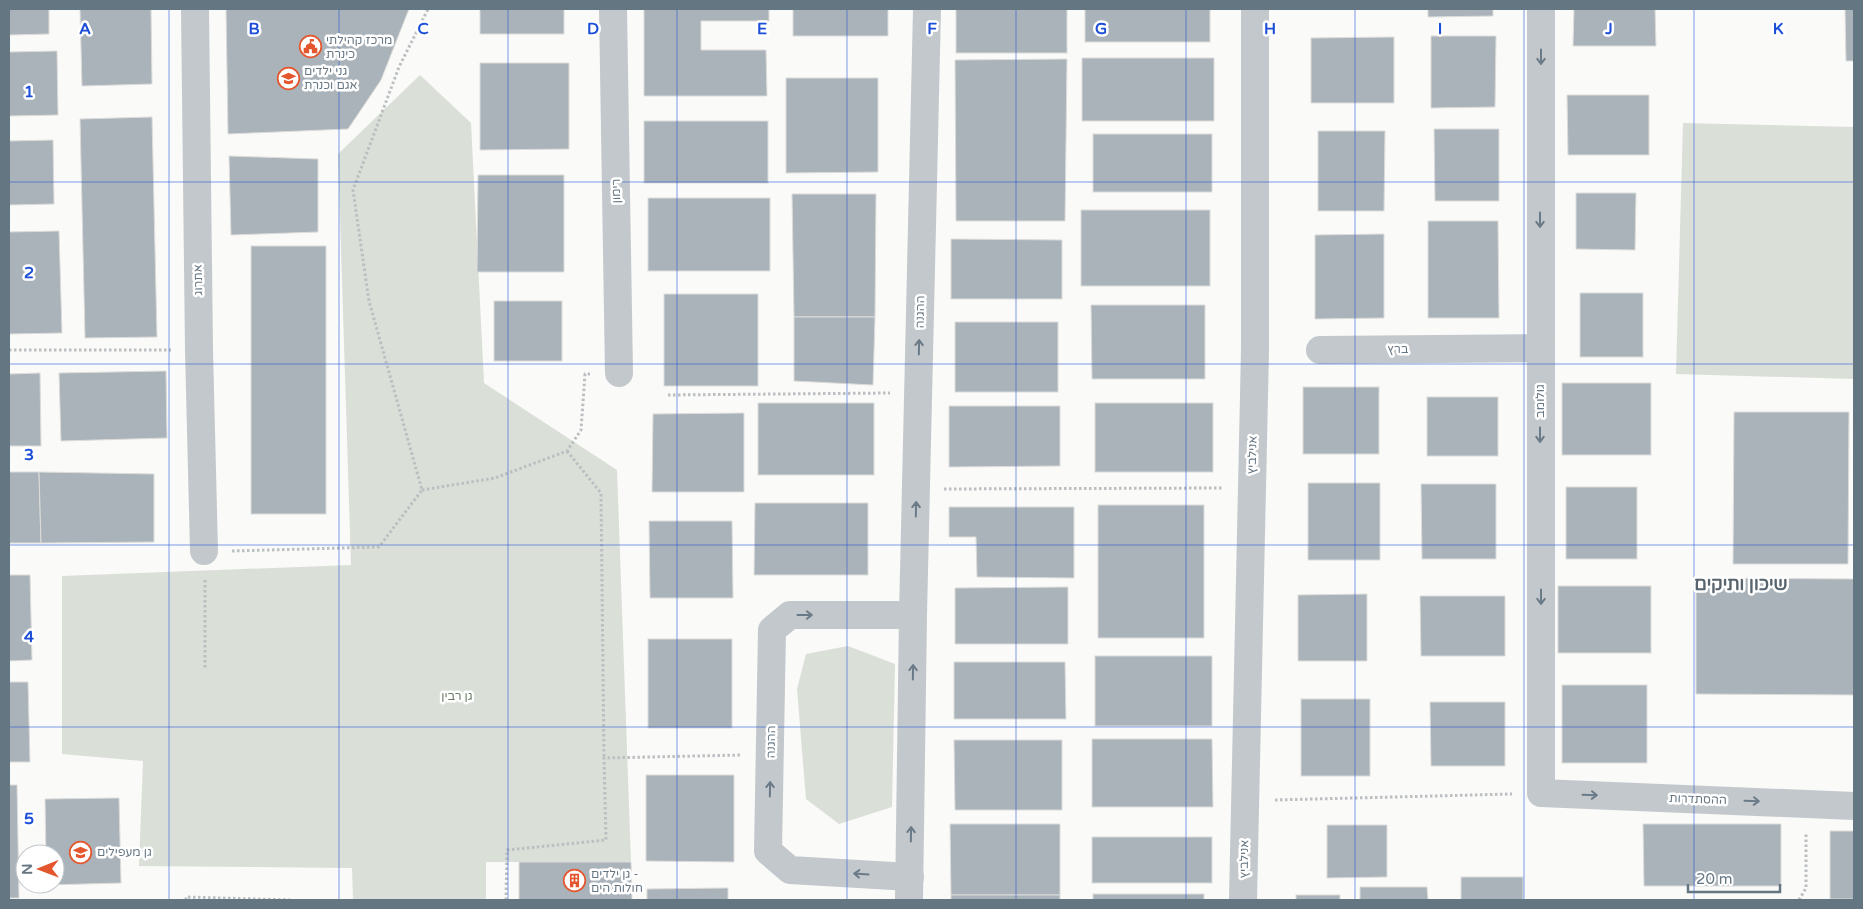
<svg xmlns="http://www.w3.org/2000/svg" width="1863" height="909" viewBox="0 0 1863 909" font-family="'Varela Round','Noto Sans Hebrew',sans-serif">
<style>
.green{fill:#dadfd7}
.building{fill:#aab3b9;stroke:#dcdcda}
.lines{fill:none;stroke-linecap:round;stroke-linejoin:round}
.path{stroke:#bbbfc2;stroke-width:3;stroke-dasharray:2.5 2.5;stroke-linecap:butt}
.minor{stroke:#c3c8cc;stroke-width:28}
.oneway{stroke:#6a7a87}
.grid{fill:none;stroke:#1d4ed8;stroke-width:1;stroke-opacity:0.55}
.labels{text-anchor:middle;stroke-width:5;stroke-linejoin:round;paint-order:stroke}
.poi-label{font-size:12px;fill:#657683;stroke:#fff;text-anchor:start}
.street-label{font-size:12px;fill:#657683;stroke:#fff}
.park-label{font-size:12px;fill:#687a64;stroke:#fff}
.district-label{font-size:18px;font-weight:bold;fill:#57646e;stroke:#fff}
.grid-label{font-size:16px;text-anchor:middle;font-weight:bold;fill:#1d4ed8;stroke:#fff;stroke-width:5;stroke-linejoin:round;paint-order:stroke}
</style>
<rect width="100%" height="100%" fill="#fafaf8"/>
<g class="green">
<path d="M420 75 471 123 484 383 617 470 631 862H486V900H353L352 868 139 866 143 761 62 754V576L351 565 338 154Z"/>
<path d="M1683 123 1854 127V379L1676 374Z"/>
<path d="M848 646 895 664 892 807 839 824 806 799 797 689 806 654Z"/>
</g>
<g class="building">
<path d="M9 9H49V34L9 35Z"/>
<path d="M80 9H151L152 84 82 86Z"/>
<path d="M226 9H409L381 80 348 129 228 134Z"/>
<rect x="480" y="9" width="84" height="25"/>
<path d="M644 9H769V21H701V50H766L767 96H644Z"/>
<rect x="793" y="9" width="95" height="27"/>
<rect x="956" y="9" width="111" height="44"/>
<rect x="1085" y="9" width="125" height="33"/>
<path d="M1428 9H1493V16L1428 17Z"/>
<path d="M1574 9H1655L1656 46H1573Z"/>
<path d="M1845 9H1854V61H1846Z"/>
<path d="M1431 36H1496L1495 107 1431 108Z"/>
<path d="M1394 37V103H1311V38Z"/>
<path d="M57 51 58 115 9 116V52Z"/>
<rect x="1082" y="58" width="132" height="63"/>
<path d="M1067 59 1065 221H956L955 60Z"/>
<path d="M480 63H569V149L480 150Z"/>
<path d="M786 78H878V172L786 173Z"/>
<path d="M1567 95H1649V155H1568Z"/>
<path d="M152 117 157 337 85 338 80 119Z"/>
<rect x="644" y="121" width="124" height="62"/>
<path d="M1434 129H1499V201H1435Z"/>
<path d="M1318 131H1385L1384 211H1318Z"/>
<rect x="1093" y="134" width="119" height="58"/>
<path d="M53 140 54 204 9 205V141Z"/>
<path d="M229 156 318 159V232L231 235Z"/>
<path d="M478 175H564V272H477Z"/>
<path d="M1576 193H1636L1635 250 1576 249Z"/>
<path d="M792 194H876L875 317H794Z"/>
<rect x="648" y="198" width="122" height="73"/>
<rect x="1081" y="210" width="129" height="76"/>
<path d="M1428 221H1498L1499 318H1428Z"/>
<path d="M59 231 62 333 9 334V232Z"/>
<path d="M1384 234V318L1315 319V235Z"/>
<path d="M951 239 1062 240V299H951Z"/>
<rect x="251" y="246" width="75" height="268"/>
<rect x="1580" y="293" width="63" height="64"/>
<rect x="664" y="294" width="94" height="92"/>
<rect x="494" y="301" width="68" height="60"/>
<path d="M1091 305H1205V379H1092Z"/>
<path d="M794 317H875L873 385 794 381Z"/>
<rect x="955" y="322" width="103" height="70"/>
<path d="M166 371 167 438 61 441 59 373Z"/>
<path d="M40 373 41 446H9V374Z"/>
<rect x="1562" y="383" width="89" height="72"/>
<rect x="1303" y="387" width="76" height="67"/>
<rect x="1427" y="397" width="71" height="59"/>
<rect x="758" y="403" width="116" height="72"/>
<rect x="1095" y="403" width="118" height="69"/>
<path d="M949 406H1060V466L949 467Z"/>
<path d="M1734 412H1849L1848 564H1733Z"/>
<path d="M744 413V492H652L653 414Z"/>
<path d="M9 472H39L41 543H9Z"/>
<path d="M39 472 154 474V542L41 543Z"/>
<rect x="1308" y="483" width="72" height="77"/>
<path d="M1421 484H1496V559H1422Z"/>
<rect x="1566" y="487" width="71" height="72"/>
<path d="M755 503H868V575H754Z"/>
<rect x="1098" y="505" width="106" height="133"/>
<path d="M949 507H1074V578L977 577 976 537H949Z"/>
<path d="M649 521H732L733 598H650Z"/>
<path d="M9 575H30L32 660 9 661Z"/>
<path d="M1696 578 1854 579V695L1696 694Z"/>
<rect x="1558" y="586" width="93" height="67"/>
<path d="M1068 587V644H955V588Z"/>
<path d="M1367 594V661H1298V595Z"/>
<path d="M1420 596H1505V656H1421Z"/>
<rect x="648" y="639" width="84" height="89"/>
<rect x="1095" y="656" width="117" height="70"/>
<path d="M954 662H1065L1066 719H954Z"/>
<path d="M9 682H28L30 762H9Z"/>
<rect x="1562" y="685" width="85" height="78"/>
<rect x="1301" y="699" width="69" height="77"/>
<path d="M1430 702H1505V766H1431Z"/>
<path d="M1092 739H1212L1213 807H1092Z"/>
<path d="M954 740H1062V810H955Z"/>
<path d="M646 775H734V862L646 861Z"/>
<path d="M9 785H17L19 898H9Z"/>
<path d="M119 798 121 883 47 885 55 884V854H46L45 799Z"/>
<path d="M950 824H1060V895H951Z"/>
<path d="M1643 824H1781V886H1644Z"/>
<path d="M1327 825H1387V877L1327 878Z"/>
<rect x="1830" y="831" width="24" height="68"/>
<rect x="1092" y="837" width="120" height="46"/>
<path d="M519 862H631L632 900H519Z"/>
<rect x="1461" y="877" width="62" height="23"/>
<path d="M1360 887H1427L1428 900H1360Z"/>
<path d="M728 888V900H647V889Z"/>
<rect x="1093" y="894" width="111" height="6"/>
<rect x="951" y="895" width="109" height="5"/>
<rect x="1296" y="895" width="44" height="5"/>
</g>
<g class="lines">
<g class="path">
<path d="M9 350H171"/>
<path d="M668 395 890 393"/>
<path d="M567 451 601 493 604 758"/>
<path d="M944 489 1223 488"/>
<path d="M422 490 495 478 567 451 581 430 585 374H590"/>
<path d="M232 551 379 547 422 490 369 301 353 190 399 67 428 9"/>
<path d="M205 580V669"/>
<path d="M1275 800 1512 794"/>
<path d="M186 900V897L290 900"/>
<path d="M506 900 507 850 606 840 604 758 742 755"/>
<path d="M1799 900 1806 888V834"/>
</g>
<g class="minor">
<path d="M195 9 199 350 204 551"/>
<path d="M613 9 619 373"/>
<path d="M1541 9V793L1854 806"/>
<path d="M1320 350 1540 348"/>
<path d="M910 877 790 870 768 851 772 630 790 615H913"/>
<path d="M909 900 913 615 927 9"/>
<path d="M1243 900 1255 350V9"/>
</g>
</g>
<defs><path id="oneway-shaft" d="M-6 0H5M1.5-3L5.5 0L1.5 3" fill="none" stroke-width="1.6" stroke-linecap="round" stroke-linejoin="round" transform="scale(1.25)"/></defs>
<g class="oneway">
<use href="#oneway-shaft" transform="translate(1541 57) rotate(90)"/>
<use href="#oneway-shaft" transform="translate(1540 220) rotate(90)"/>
<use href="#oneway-shaft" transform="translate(919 347) rotate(-89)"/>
<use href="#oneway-shaft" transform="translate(1540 435) rotate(90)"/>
<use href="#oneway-shaft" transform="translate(916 509) rotate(-89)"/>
<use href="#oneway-shaft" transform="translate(1541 597) rotate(90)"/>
<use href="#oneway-shaft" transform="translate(805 615)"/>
<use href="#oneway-shaft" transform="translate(913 672) rotate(-89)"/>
<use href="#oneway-shaft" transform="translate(770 789) rotate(-89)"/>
<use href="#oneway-shaft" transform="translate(1590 795) rotate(2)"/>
<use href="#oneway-shaft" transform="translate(1752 801) rotate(2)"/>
<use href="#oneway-shaft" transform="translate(911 834) rotate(-89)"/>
<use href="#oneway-shaft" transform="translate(861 874) rotate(-176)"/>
</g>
<path class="grid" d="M169 9V900M339 9V900M508 9V900M677 9V900M847 9V900M1016 9V900M1186 9V900M1355 9V900M1524 9V900M1694 9V900M9 182H1854M9 364H1854M9 545H1854M9 727H1854"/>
<defs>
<symbol id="civic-ring" viewBox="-11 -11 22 22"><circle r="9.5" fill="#fff" stroke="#e4572e" stroke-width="1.5"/><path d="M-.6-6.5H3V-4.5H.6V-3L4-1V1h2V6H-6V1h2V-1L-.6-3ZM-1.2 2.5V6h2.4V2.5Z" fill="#e4572e"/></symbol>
<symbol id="school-ring" viewBox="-11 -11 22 22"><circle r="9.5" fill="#fff" stroke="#e4572e" stroke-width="1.5"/><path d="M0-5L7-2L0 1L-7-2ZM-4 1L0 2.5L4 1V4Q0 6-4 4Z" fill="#e4572e"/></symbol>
<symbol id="building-ring" viewBox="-11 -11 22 22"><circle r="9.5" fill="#fff" stroke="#e4572e" stroke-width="1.5"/><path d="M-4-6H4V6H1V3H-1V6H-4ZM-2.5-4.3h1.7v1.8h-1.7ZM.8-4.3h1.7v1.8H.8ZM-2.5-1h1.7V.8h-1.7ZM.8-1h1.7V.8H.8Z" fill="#e4572e"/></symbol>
</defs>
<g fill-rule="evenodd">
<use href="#civic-ring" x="298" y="34" width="25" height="25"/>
<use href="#school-ring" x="276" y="66" width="25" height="25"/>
<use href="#school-ring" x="68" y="840" width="25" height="25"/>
<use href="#building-ring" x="562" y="868" width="25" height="25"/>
</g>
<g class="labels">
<g class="poi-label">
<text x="326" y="44">מרכז קהילתי<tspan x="326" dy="14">כינרת</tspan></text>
<text x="304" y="75">גני ילדים<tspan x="304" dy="14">אגם וכנרת</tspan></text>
<text x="97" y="856">גן מעפילים</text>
<text x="591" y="878">גן ילדים -<tspan x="591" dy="14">חולות הים</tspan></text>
</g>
<g class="street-label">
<text transform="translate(616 191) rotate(-91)" y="4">רימון</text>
<text transform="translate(198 280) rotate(-91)" y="4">אתרוג</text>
<text transform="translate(920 312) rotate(-89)" y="4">ההגנה</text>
<text x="1398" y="353">ברץ</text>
<text transform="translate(1540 401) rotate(-90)" y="4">גולומב</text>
<text transform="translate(1252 455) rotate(-88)" y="4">אנילביץ</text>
<text transform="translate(771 742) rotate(-89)" y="4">ההגנה</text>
<text transform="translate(1698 799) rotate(2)" y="4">ההסתדרות</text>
<text transform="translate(1244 859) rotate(-89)" y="4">אנילביץ</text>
</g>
<g class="park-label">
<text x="457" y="700">גן רבין</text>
</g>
<g class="district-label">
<text x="1741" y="590">שיכון ותיקים</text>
</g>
</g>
<g class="grid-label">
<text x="85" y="34">A</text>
<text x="254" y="34">B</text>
<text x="423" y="34">C</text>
<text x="593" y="34">D</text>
<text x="762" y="34">E</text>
<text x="932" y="34">F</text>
<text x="1101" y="34">G</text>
<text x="1270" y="34">H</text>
<text x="1440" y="34">I</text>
<text x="1609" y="34">J</text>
<text x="1778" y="34">K</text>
<text x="29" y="97">1</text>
<text x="29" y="278">2</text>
<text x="29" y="460">3</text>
<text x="29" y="642">4</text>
<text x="29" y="824">5</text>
</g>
<rect width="1863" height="909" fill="none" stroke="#657683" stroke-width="20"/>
<g transform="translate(40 869) rotate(269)"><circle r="24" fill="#ffffff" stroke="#c1c8cd"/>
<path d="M0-4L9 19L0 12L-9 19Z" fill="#e4572e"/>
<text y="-8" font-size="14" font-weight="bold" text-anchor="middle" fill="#657683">N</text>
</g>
<path d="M1688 884v8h92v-8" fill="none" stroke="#657683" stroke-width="2.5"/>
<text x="1696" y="884" font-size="15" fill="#657683" stroke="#ffffff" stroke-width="4" paint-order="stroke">20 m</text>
</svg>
